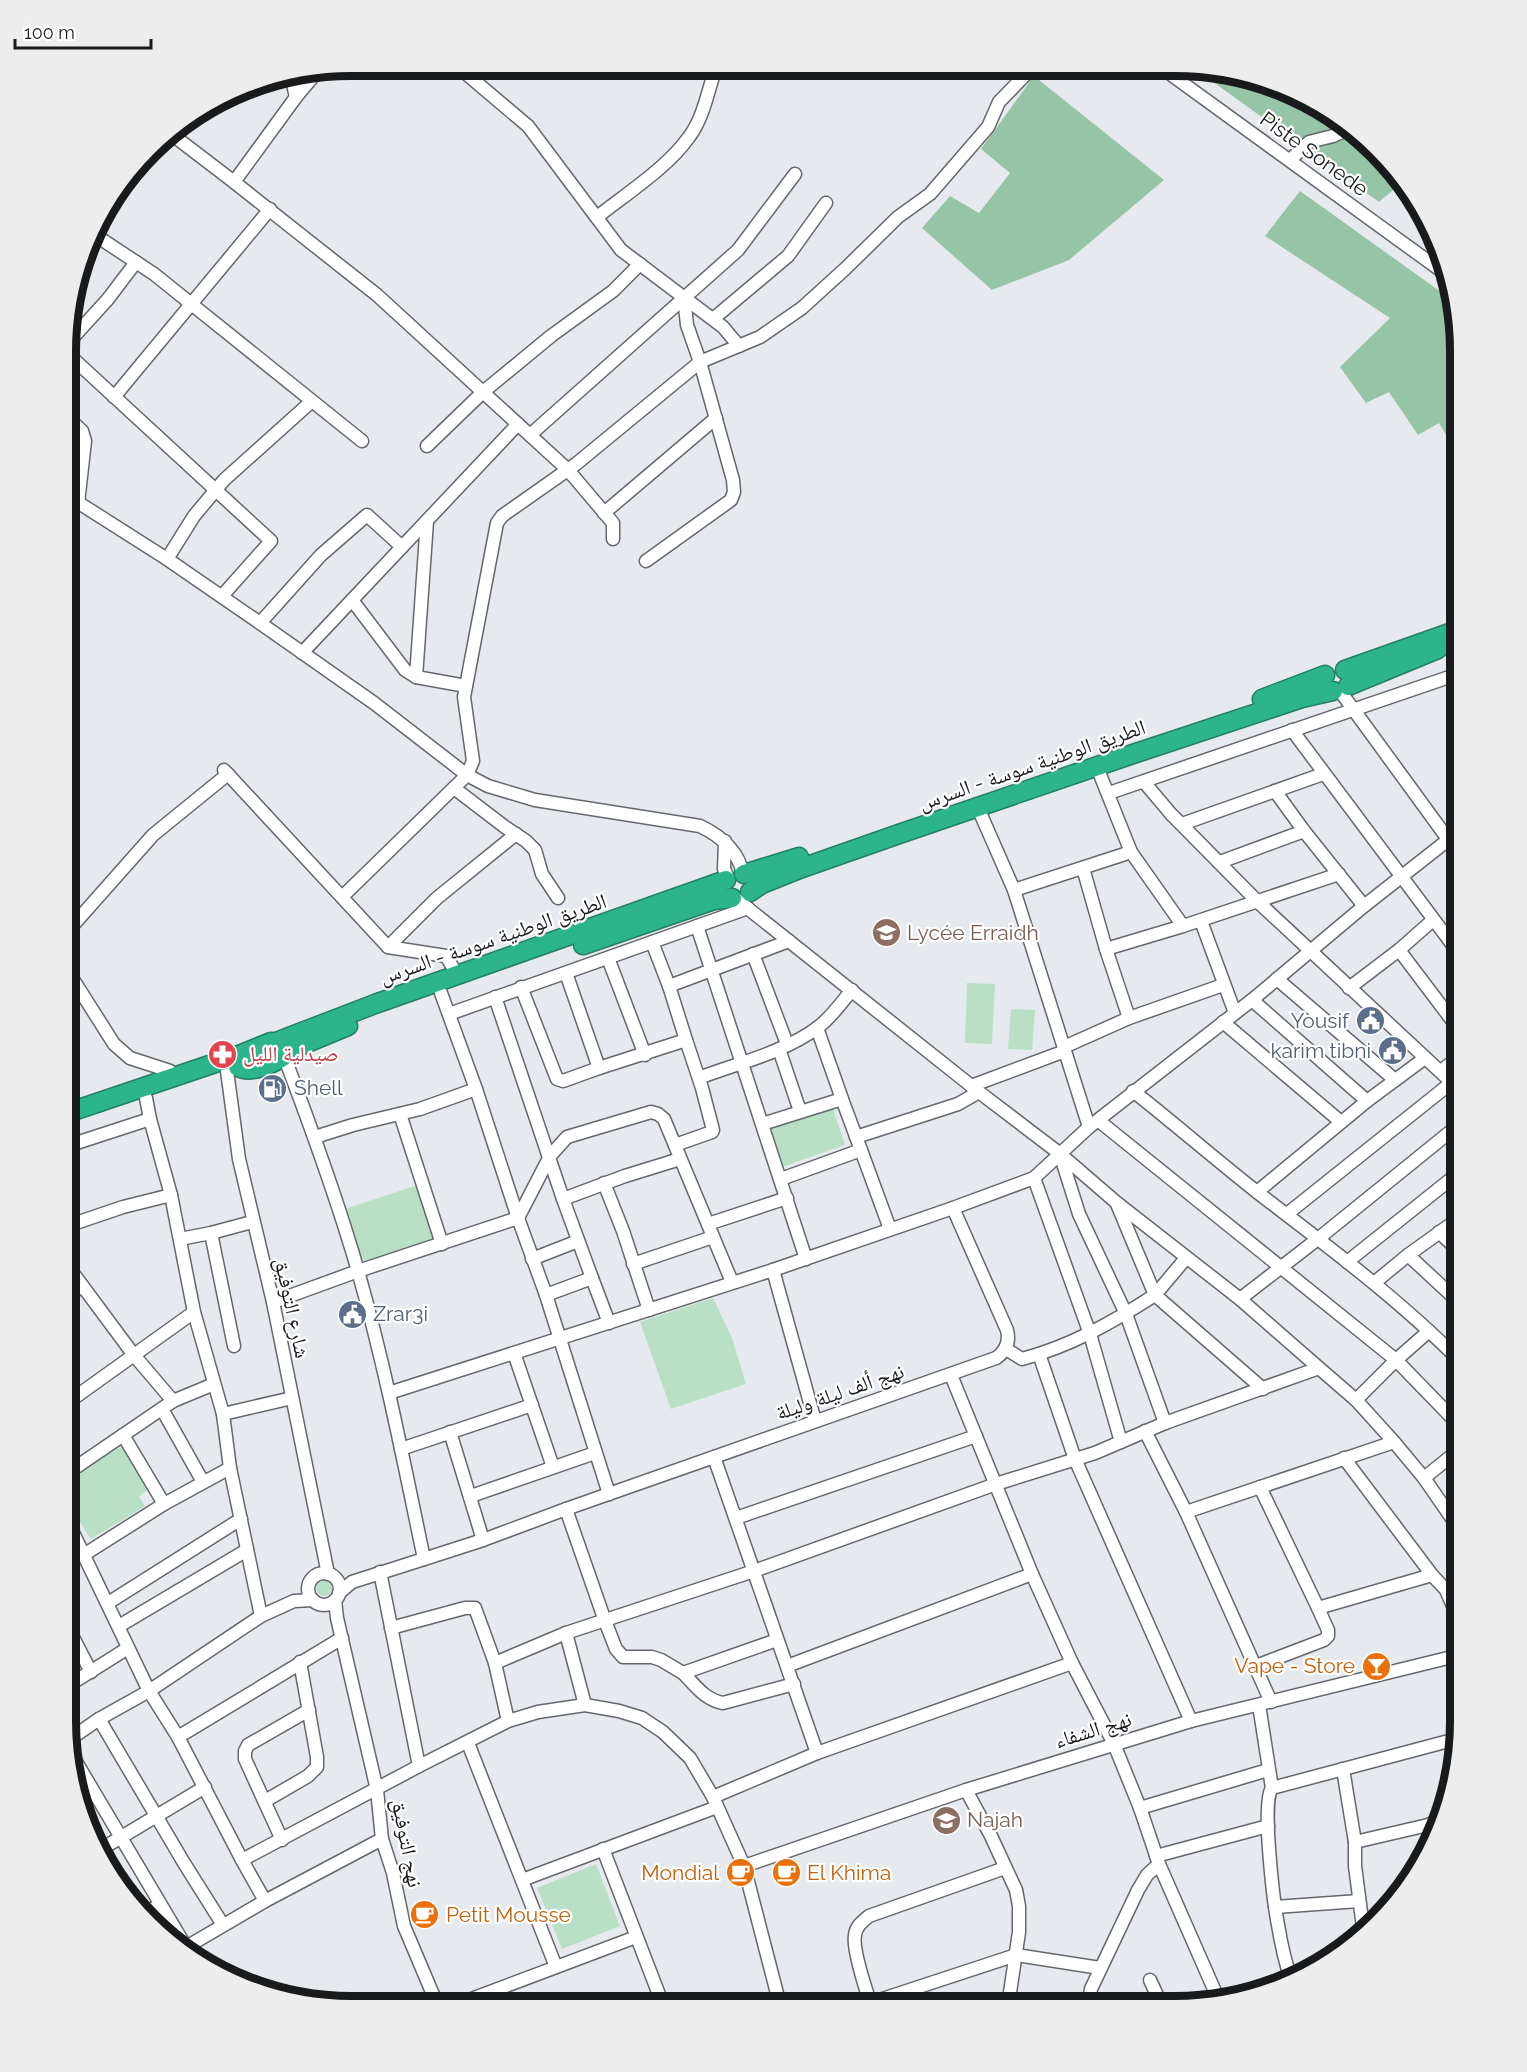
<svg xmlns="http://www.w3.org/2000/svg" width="1527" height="2072" viewBox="0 0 1527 2072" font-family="Raleway,'Noto Naskh Arabic',sans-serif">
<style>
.green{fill:#b9dfc6}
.forest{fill:#96c4a6}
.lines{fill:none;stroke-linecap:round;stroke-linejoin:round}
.minor-casing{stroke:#64676c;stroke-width:15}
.highway-casing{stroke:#257f64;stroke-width:21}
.minor{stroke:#fff;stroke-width:12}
.highway{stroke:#2cb58b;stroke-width:18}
.labels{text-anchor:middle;stroke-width:4.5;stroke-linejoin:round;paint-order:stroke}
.street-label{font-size:21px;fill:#191a1c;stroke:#fff}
.education-label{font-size:21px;fill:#785e54;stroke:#fff;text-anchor:start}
.service-label{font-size:21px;fill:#4e5e75;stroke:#fff;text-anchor:end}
.health-label{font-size:21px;fill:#be3a42;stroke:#fff;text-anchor:start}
.food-label{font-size:21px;fill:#c56008;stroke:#fff;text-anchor:end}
.rim{fill:none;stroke:#191a1c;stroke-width:8}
</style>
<rect width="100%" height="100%" fill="#e6eaef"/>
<g class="green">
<path d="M967 983 995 984 992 1044 965 1043Z"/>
<path d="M1011 1009 1035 1010 1032 1050 1008 1049Z"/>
<path d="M832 1106 845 1145 782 1167 768 1128Z"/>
<path d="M418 1185 437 1241 369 1262 357 1257 345 1209Z"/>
<path d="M713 1298 732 1338 746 1384 671 1409 640 1322Z"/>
<path d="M121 1446 149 1488 139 1497 145 1506 91 1539 66 1501V1481Z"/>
<circle cx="324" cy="1588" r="8"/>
<path d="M596 1864 620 1926 562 1949 537 1888Z"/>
</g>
<g class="forest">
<path d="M1194 68H1213L1285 88 1349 125 1399 185 1379 202Z"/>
<path d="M1034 76 1164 180 1069 260 992 290 922 228 950 196 979 213 1010 173 981 149Z"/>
<path d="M1300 191 1448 297 1461 351V460L1439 423 1418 435 1389 392 1366 403 1340 367 1390 318 1265 236Z"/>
</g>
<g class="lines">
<defs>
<g id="minor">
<path d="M457 66 528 126 621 250 723 327 739 346"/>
<path d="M1162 68 1443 272"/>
<path d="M317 72 296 97 234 182 377 295 568 470 613 523V539"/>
<path d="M291 76 296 97"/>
<path d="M170 133 234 182"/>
<path d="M1290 160 1309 142 1333 136 1351 128"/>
<path d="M597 217C626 194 668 167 689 137 704 117 708 90 716 67"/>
<path d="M95 235 154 274 362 441"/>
<path d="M713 319 788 256 826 203"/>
<path d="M68 343 108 299 136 262"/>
<path d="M68 354 271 541 222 596"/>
<path d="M114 397 270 209"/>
<path d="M68 418 82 431 85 441 78 503"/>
<path d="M530 435 738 250 795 174"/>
<path d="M427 446 483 392 551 336 613 291 640 264"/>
<path d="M68 496 167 559 260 623 374 703 467 775 488 786 535 800 700 826C721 836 738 850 743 874"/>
<path d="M604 513 716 418"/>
<path d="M167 559 194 516 224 480 312 401"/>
<path d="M646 561 731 500 734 492 733 480 700 362 687 325 684 297"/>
<path d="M352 600 405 670 416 677 466 686"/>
<path d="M260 623 321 555 367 515 402 547"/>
<path d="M302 653 518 424"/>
<path d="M416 677 427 521"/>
<path d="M1340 691 1461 857"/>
<path d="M1292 730 1461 956"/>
<path d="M1097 767 1131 852 1183 926 1339 874"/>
<path d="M224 770 388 947 446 956 458 976"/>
<path d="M1144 782 1171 814 1257 901 1461 1091"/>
<path d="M454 788 505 827 526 841 535 850 542 874 558 898"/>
<path d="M1275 791 1304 831 1364 906"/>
<path d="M1109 793 1461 673"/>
<path d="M978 808 1014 890 1089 1127"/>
<path d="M1182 824 1323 774"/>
<path d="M725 841 724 869 728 878"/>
<path d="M1220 862 1304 831"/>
<path d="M1083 868 1106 949"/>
<path d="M1014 890 1131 852"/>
<path d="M342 897 467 775 473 761 464 697 497 523 502 516 576 464 700 362 760 337 802 308 846 268 898 217 930 194 988 127 999 102 1032 68"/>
<path d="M736 899 979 1092 1059 1153 1117 1203 1240 1299 1319 1368 1356 1400 1394 1442 1424 1478 1460 1530"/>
<path d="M1201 921 1235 1013"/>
<path d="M697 926 806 1259"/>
<path d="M67 932 153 835 228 774"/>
<path d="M388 947 437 898 516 834"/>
<path d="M1399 950 1461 1032"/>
<path d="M753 954 787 1044"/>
<path d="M608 958 645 1055"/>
<path d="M67 970 114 1044 130 1058 170 1071 174 1077"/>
<path d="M566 973 599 1068 686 1040 669 986 652 942"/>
<path d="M1277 979 1395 1080"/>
<path d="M669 986 789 941"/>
<path d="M521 987 557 1079 563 1081 599 1068"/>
<path d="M1349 988 1399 950 1433 920"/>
<path d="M441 993 476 1089 518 1218 546 1295 609 1494"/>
<path d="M495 997 563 1199 592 1278 546 1295"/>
<path d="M1252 1000 1367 1101"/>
<path d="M449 1014 748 908"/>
<path d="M1129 1018 1223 985"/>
<path d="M1223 1022 1341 1122"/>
<path d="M817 1028 842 1099"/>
<path d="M1064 1047 1129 1018 1106 949 1183 926"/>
<path d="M779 1049 800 1111"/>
<path d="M284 1056C311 1127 337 1198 358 1271 385 1366 404 1463 424 1559L352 1582 339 1593"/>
<path d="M227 1071 239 1159 273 1302 328 1574"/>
<path d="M1441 1071 1461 1055"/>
<path d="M699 1078C738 1063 783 1053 817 1028 831 1018 841 1003 852 990"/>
<path d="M971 1086 1065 1051"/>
<path d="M1133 1091C1175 1124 1215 1159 1257 1192 1327 1246 1399 1299 1461 1362"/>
<path d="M146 1098 150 1119 171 1195 194 1312 223 1414 230 1468 261 1616"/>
<path d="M400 1114 442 1244"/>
<path d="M1099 1121 1396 1360 1461 1427"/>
<path d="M762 1124 842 1099 861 1150 781 1179"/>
<path d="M315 1137 353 1125 420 1109 476 1089"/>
<path d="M856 1137 958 1104 979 1092"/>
<path d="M675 1145 712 1132 713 1130 702 1088 686 1040"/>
<path d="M67 1146 150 1119"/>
<path d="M861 1150 890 1229"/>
<path d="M1060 1154 1079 1214 1126 1314 1165 1423"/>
<path d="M1034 1178 1090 1334 1121 1442"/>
<path d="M604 1183 623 1231 649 1310"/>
<path d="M1257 1192 1367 1101 1425 1058"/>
<path d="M563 1199 625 1176 680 1159"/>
<path d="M1287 1214 1451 1083"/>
<path d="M708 1224 787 1198"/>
<path d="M67 1226 123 1207 171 1195"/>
<path d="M1439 1232 1461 1253"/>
<path d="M211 1233 234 1346"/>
<path d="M180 1239 211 1233 252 1222"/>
<path d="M1408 1255 1461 1304"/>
<path d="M1186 1258 1155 1295 1263 1389"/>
<path d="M532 1259 578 1241"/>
<path d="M1347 1262 1461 1171"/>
<path d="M633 1264 713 1237"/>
<path d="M67 1265 133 1354 173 1401"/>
<path d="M773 1270 815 1421"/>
<path d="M592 1278 609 1323"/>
<path d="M1374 1283 1408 1255 1461 1217"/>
<path d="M67 1297 82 1286"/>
<path d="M1240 1299 1319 1238 1461 1123"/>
<path d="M273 1302 358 1271 518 1218 550 1156 567 1137 651 1112 658 1114 664 1119 732 1282"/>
<path d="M1006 1349 1022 1359C1071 1346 1113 1322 1155 1295L1117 1204"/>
<path d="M514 1353 553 1467"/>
<path d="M1039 1354 1075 1459 1191 1721"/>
<path d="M951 1375 1032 1574 1072 1663 1114 1744 1140 1808 1159 1864 1217 1996"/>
<path d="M389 1393 773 1270 953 1208"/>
<path d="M1356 1400 1396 1360 1429 1331"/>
<path d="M67 1403 194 1312"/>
<path d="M162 1409 203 1482"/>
<path d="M223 1414 292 1398"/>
<path d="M1145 1431 1186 1512 1271 1702"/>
<path d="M450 1432 483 1540"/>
<path d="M123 1435 164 1504"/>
<path d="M401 1449 532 1405"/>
<path d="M714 1457 817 1753"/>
<path d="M1344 1458 1432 1575 1446 1590 1460 1622"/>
<path d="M66 1474 173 1401 214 1384"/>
<path d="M1424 1478 1460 1449"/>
<path d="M471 1496 595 1453"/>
<path d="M566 1509 605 1621 616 1649 623 1657H652L661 1660 683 1673 777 1640"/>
<path d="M1186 1512 1394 1442"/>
<path d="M66 1518 149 1691 178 1737 242 1860 265 1901"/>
<path d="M736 1518 976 1436"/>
<path d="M85 1554 164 1504 230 1468"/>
<path d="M424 1559 483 1540 566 1509 996 1358C1006 1351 1010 1342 1007 1330L953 1208 1034 1178 1089 1127 1252 1000 1364 906 1448 840"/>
<path d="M380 1572 419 1766"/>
<circle cx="324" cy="1589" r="16"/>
<path d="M335 1600 337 1618 377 1790 382 1839 393 1873 404 1926 437 2004"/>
<path d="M108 1603 241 1519"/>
<path d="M1318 1608 1432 1575"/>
<path d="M66 1624 91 1672"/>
<path d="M119 1626 247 1550"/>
<path d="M391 1628 465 1608H475L495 1663 508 1721"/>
<path d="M566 1633 585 1705"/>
<path d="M495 1663 566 1633 754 1571 996 1484 1095 1453 1165 1423 1319 1368"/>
<path d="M787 1666 1032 1574"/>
<path d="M1256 1666 1324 1640 1328 1636V1630L1318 1608 1260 1487"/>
<path d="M683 1673C695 1685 705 1700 723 1703L794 1684"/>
<path d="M66 1687 128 1648"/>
<path d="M1259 1705 1272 1788"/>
<path d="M99 1719 184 1863 223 1925"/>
<path d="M178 1737 342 1638"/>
<path d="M70 1739 99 1719 149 1691 261 1616 294 1601 313 1600"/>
<path d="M468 1743 556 1967"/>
<path d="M75 1760 186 1947"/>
<path d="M1343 1769 1355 1842"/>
<path d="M966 1790 991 1836 1016 1890 1019 1906V1932L1008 2006"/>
<path d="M713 1797 817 1753 1072 1663"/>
<path d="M265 1801 308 1776 317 1767V1757L300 1662"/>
<path d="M1140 1808 1268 1770"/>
<path d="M1430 1824 1432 1840"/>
<path d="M282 1840 245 1759V1751L248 1745 309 1710"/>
<path d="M603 1849 663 2005"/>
<path d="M98 1851 205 1787"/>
<path d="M1156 1856 1268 1826"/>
<path d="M242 1860 419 1766 508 1721 538 1712 585 1705 619 1711 642 1718 663 1732 690 1758 713 1797 744 1866 780 2005"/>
<path d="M744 1866 966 1790 1191 1721 1460 1655"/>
<path d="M522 1880 717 1807"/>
<path d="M1275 1907 1359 1901"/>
<path d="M143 1914 160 1905"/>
<path d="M1364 1935 1355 1866V1842L1441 1822"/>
<path d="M183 1949 265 1901 382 1839"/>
<path d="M1291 1979C1285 1962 1281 1943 1278 1925 1274 1904 1261 1802 1272 1788L1460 1738"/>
<path d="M1150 1980 1162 2006"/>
<path d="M870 2003 1016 1955 1100 1968"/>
<path d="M458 2004 636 1937"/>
<path d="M871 2005C866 1990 852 1949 855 1935 856 1926 863 1921 869 1916L1005 1868"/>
<path d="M1088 2006 1091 1989 1138 1890 1147 1875 1159 1864"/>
</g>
<g id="highway">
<path d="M1345 670 1461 629"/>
<path d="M1348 686 1438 649"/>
<path d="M1262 699 1325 675"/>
<path d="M744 874 799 857"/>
<path d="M750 892 762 884 802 868 899 834 1133 754 1302 698 1333 691"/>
<path d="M583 945 714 900 732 898"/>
<path d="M271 1042 283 1045 285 1052 284 1056C273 1064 251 1074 238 1067L237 1063 239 1055Z"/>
<path d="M276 1042 375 1004 726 880"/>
<path d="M285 1052 348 1026"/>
<path d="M67 1113 239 1055"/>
</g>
</defs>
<use href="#minor" class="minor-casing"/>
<use href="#highway" class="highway-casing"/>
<use href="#minor" class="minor"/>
<use href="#highway" class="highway"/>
</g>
<defs>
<symbol id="school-disc" viewBox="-11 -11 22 22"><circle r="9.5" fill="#8d6e63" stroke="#fff"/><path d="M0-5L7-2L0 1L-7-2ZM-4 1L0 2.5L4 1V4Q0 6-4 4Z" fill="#fff"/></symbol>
<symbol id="civic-disc" viewBox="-11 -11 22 22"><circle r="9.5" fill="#5c6f8a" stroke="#fff"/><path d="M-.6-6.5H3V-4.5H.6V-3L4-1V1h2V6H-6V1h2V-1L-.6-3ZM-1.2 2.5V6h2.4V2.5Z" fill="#fff"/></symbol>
<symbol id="pharmacy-disc" viewBox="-11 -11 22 22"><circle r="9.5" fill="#e0444e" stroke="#fff"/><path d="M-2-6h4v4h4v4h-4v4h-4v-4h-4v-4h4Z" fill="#fff"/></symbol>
<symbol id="fuel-disc" viewBox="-11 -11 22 22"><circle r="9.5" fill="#5c6f8a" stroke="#fff"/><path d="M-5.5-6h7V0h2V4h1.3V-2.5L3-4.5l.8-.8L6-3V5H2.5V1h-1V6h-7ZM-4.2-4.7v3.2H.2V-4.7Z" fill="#fff"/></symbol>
<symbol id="bar-disc" viewBox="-11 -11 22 22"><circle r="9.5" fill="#e8710a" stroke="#fff"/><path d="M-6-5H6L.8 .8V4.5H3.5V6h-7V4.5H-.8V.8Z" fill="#fff"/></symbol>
<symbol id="cafe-disc" viewBox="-11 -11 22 22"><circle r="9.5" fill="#e8710a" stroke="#fff"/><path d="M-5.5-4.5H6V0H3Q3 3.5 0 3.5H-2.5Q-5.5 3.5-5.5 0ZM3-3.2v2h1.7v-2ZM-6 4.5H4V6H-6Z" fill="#fff"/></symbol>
</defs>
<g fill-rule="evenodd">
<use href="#school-disc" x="870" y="916" width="33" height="33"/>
<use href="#civic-disc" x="1354" y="1004" width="33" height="33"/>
<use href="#civic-disc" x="1376" y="1034" width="33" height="33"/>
<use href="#pharmacy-disc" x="206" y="1038" width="33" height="33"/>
<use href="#fuel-disc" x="256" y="1072" width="33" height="33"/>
<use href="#civic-disc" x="336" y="1298" width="33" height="33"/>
<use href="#bar-disc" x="1360" y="1650" width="33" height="33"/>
<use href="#school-disc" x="930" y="1804" width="33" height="33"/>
<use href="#cafe-disc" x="724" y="1856" width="33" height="33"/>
<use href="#cafe-disc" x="770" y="1856" width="33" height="33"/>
<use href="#cafe-disc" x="408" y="1898" width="33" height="33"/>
</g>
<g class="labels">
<g class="street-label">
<text transform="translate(1314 154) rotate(36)" y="7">Piste Sonede</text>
<text transform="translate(1032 765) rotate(-19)" y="7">الطريق الوطنية سوسة - السرس</text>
<text transform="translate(493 939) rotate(-19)" y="7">الطريق الوطنية سوسة - السرس</text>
<text transform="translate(292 1308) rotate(78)" y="7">شارع التوفيق</text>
<text transform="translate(840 1392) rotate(-19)" y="7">نهج ألف ليلة وليلة</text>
<text transform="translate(1093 1730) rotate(-17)" y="7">نهج الشفاء</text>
<text transform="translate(407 1843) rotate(79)" y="7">نهج التوفيق</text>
</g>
<g class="education-label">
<text x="907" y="940">Lycée Erraidh</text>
<text x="967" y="1827">Najah</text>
</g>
<g class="service-label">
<text x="1349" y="1028">Yousif</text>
<text x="1371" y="1058">karim tibni</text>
<text x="294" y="1095" text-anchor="start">Shell</text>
<text x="373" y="1321" text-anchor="start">Zrar3i</text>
</g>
<g class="health-label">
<text x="243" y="1061">صيدلية الليل</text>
</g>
<g class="food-label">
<text x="1355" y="1673">Vape - Store</text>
<text x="719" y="1880">Mondial</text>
<text x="807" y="1880" text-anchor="start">El Khima</text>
<text x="446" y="1922" text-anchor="start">Petit Mousse</text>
</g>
</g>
<path d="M0 0H1527V2072H0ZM351 76H1175A275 275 0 0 1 1450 351V1721A275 275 0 0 1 1175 1996H351A275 275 0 0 1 76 1721V351A275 275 0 0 1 351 76Z" fill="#ededed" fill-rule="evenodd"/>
<path class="rim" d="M351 76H1175A275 275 0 0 1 1450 351V1721A275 275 0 0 1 1175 1996H351A275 275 0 0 1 76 1721V351A275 275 0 0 1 351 76Z"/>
<path d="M15 39v9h136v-9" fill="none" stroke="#191a1c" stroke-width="3"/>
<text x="24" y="39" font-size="18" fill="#191a1c" stroke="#ffffff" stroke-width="4.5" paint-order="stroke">100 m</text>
</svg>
